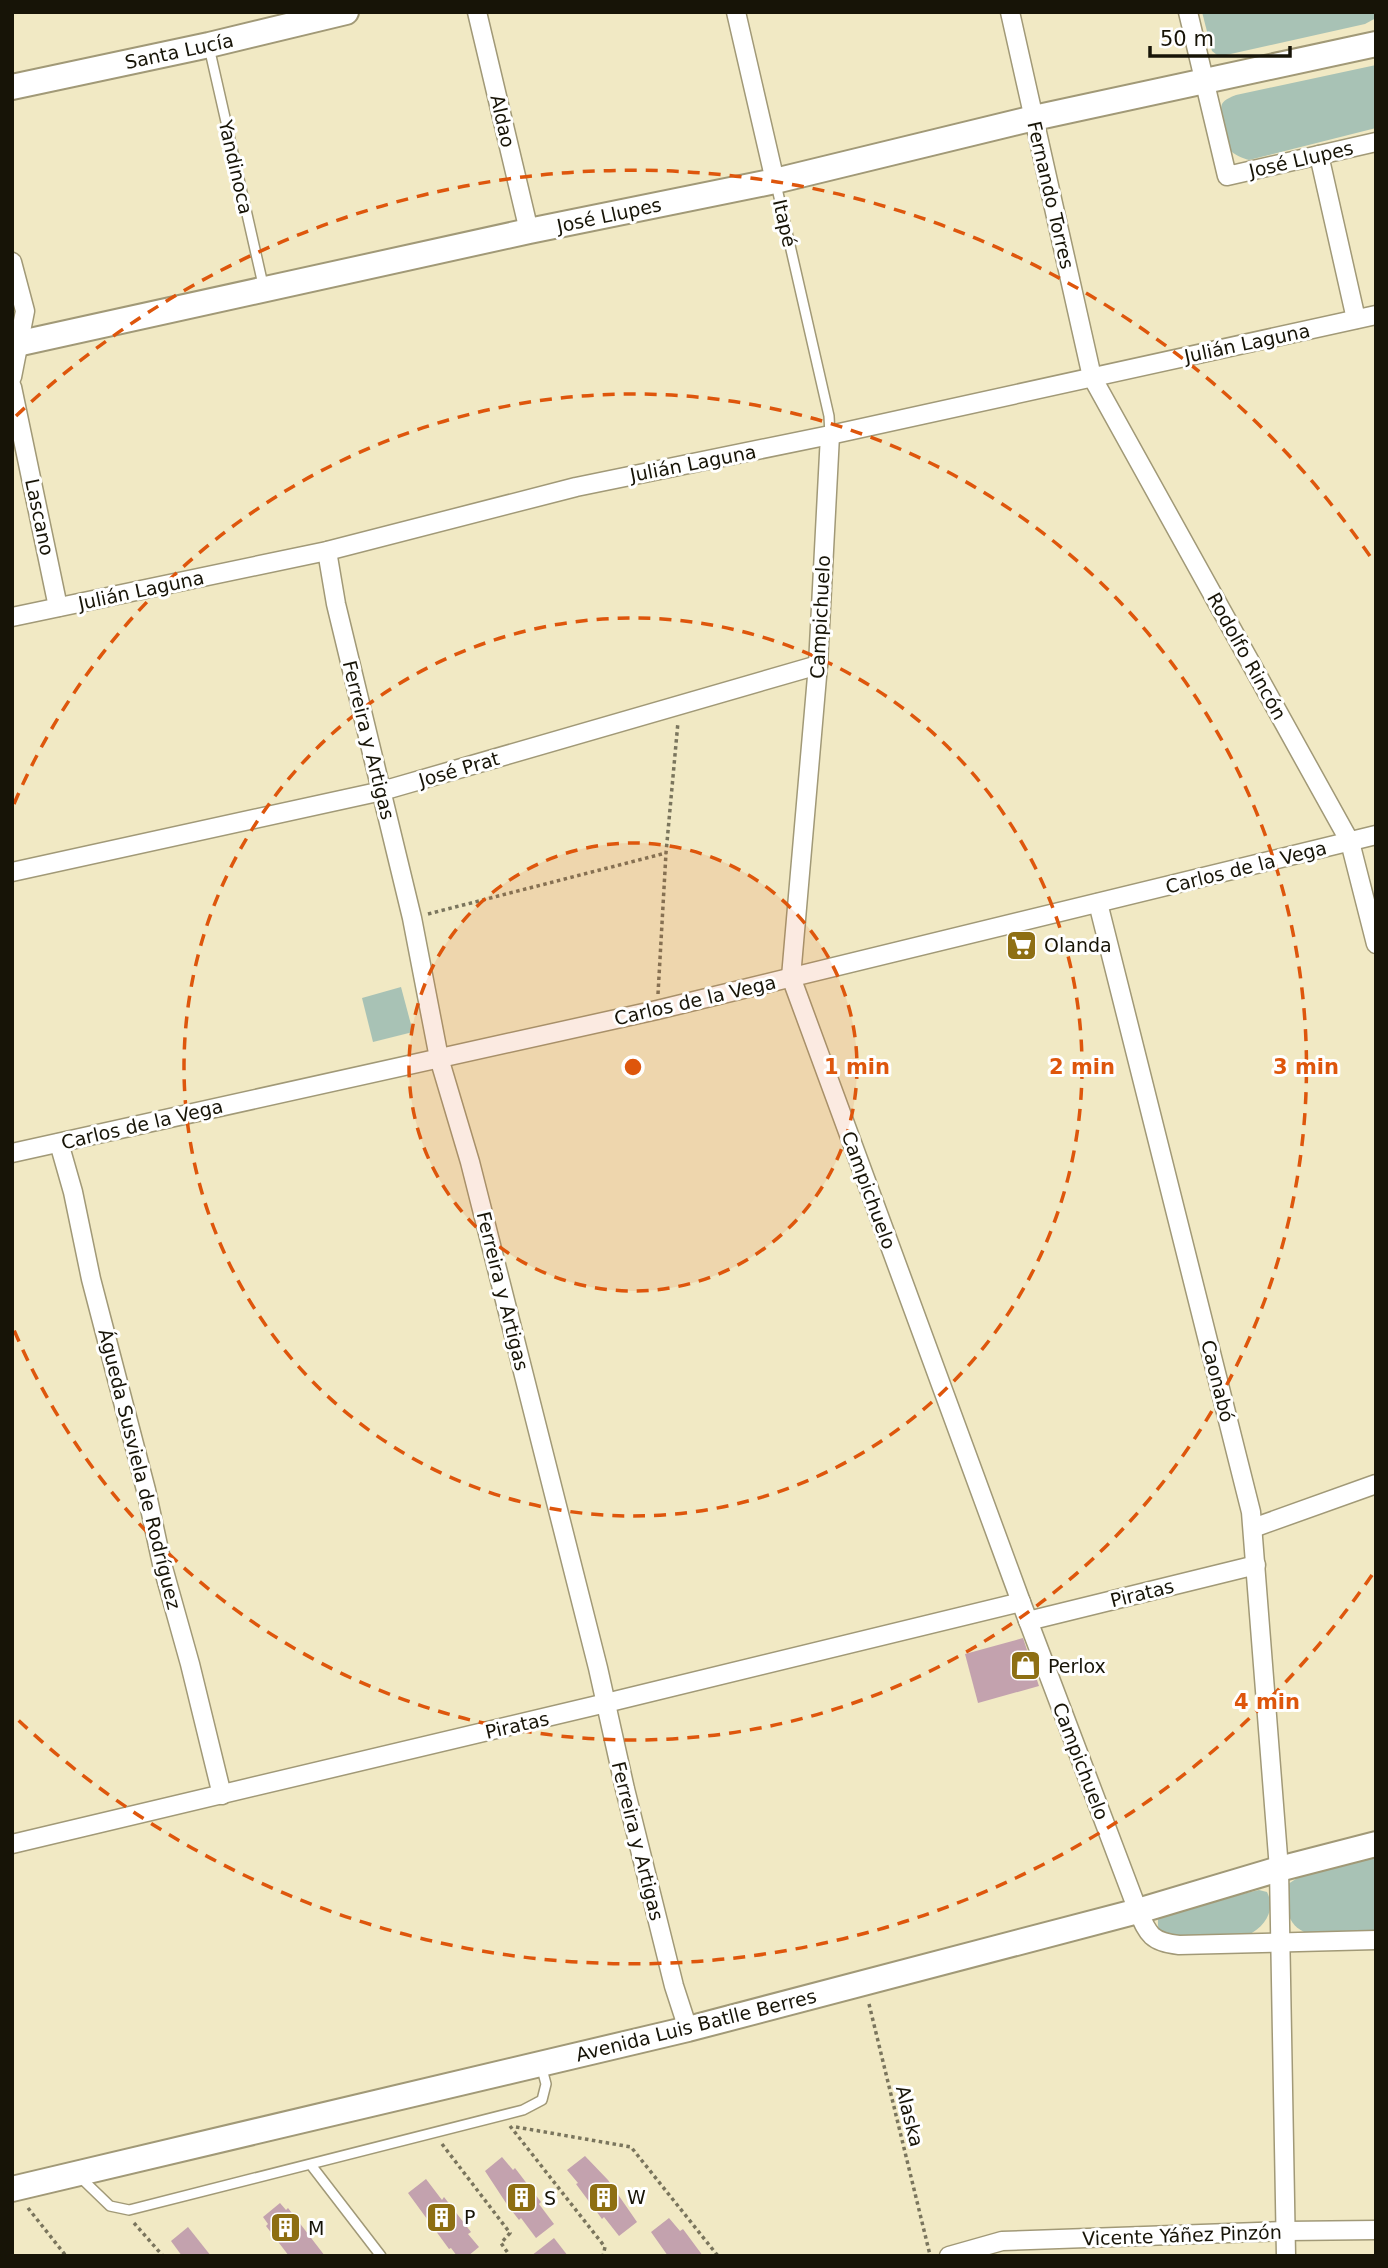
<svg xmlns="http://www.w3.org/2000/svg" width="1388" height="2268" viewBox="0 0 1388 2268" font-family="'DejaVu Sans',sans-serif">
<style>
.green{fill:#a8c2b5}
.building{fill:#c3a2ae}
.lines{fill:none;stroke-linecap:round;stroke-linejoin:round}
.lane-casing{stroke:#a19977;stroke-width:12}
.street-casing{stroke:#a19977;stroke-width:21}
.secondary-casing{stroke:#a19977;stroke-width:28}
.path{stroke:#7a755d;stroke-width:3.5;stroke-dasharray:3.5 3.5;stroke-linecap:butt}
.lane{stroke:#fff;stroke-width:9}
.street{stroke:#fff;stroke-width:18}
.secondary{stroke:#fff;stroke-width:24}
.ring{fill:none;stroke:#de560c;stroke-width:3.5;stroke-dasharray:12 9}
.labels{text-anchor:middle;stroke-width:6;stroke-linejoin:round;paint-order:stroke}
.street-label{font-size:19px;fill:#171407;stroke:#fff}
.poi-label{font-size:19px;fill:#171407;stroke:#fff;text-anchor:start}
.centre{fill:#de560c;stroke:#fff;stroke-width:3.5}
.ring-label{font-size:21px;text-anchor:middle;font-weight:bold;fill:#de560c;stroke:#fff;stroke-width:6;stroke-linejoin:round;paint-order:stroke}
</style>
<rect width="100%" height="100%" fill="#f1e9c4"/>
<g class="green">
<path d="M1202 12H1376V18L1365 24 1226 55H1217L1212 51Z"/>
<path d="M1376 65V128L1249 160C1242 158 1234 155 1229 149 1225 144 1219 110 1222 104 1225 99 1231 97 1236 95Z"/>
<path d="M401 987 413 1032 373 1042 362 998Z"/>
<path d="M1376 1857V1932L1312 1935C1287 1928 1285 1909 1285 1886L1299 1877Z"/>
<path d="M1259 1890 1267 1892C1276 1910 1265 1927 1248 1935 1231 1935 1174 1942 1162 1933 1157 1929 1158 1923 1158 1918L1162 1913Z"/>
</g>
<g class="building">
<path d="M1023 1638 1039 1686 978 1703 965 1654Z"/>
<path d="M585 2156 608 2180 637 2222 619 2236 604 2217 602 2219 576 2184 578 2183 567 2170Z"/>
<path d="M502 2157 513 2170 515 2168 541 2202 539 2204 554 2224 536 2238 521 2218 519 2220 508 2206 485 2171Z"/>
<path d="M426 2179 442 2200 444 2197 471 2232 468 2234 479 2247 468 2256H457L451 2248 449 2249 408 2193Z"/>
<path d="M280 2203 286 2210 288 2208 325 2256H289L266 2226 268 2224 263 2217Z"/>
<path d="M669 2218 680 2231 683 2229 703 2256H668L651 2232Z"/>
<path d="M188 2227 211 2256H182L171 2241Z"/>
<path d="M554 2238 568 2256H531Z"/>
</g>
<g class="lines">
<defs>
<g id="lane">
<path d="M209 47 264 289"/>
<path d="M776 184 829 416 830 435"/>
<path d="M311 2165 381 2256"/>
<path d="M80 2177 110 2206 129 2210 523 2110 542 2100 546 2084 541 2065"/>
</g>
<g id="street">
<path d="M477 12 529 231"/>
<path d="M736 12 775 181"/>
<path d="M1010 12 1092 377 1350 842 1376 944"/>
<path d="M1188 12 1227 176 1376 142"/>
<path d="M1319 155 1356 319"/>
<path d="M12 262 25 311 12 377"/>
<path d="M12 387 58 607"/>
<path d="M830 435 818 665 791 977 1021 1602 1138 1911C1148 1934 1151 1942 1179 1945L1376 1940"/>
<path d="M327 551 336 604 412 918 439 1058 470 1162 598 1668 625 1789 674 1986 688 2029"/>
<path d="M12 617 327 551 576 487 830 435 1376 315"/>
<path d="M12 872 382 791 818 665"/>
<path d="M1098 903 1251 1512 1279 1869 1286 2256"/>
<path d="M59 1143 73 1192 91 1279 146 1490 162 1564 190 1664 222 1795"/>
<path d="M12 1153 657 1010 1376 835"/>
<path d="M1253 1528 1376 1484"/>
<path d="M1028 1621 1256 1565"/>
<path d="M12 1844 606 1703 1021 1602"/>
<path d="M949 2256 1002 2241 1286 2231 1376 2230"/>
</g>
<g id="secondary">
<path d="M12 87 209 45 346 12"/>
<path d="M12 345 529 231 775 181 1034 118 1376 44"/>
<path d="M12 2189 688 2029 1138 1911 1279 1869 1376 1844"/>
</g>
</defs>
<use href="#lane" class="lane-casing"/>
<use href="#street" class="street-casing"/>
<use href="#secondary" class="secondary-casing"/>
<g class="path">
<path d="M428 914 666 853"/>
<path d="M658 994 666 853 678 722"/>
<path d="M869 2004 930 2255"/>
<path d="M510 2126 605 2247 603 2256"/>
<path d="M516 2127 631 2147 718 2256"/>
<path d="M442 2144 510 2233 501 2243 510 2256"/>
<path d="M28 2208 66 2256"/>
<path d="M134 2223 163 2256"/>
</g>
<use href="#lane" class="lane"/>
<use href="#street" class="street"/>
<use href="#secondary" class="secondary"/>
</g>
<circle cx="633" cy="1067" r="224" fill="#de560c" fill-opacity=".12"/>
<g class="ring">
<circle cx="633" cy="1067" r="224"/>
<circle cx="633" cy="1067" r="449"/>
<path d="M14 804A673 673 0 1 1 14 1330"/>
<path d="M1372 1575A897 897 0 0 1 16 1718M16 416A897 897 0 0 1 1372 559"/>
</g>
<defs>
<symbol id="supermarket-square" viewBox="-11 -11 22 22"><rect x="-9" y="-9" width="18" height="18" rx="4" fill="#8e6f13" stroke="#fff"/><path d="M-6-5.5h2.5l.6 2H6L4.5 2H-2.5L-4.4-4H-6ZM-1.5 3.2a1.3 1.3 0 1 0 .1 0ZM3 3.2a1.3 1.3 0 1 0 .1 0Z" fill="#fff"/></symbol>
<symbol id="shop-square" viewBox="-11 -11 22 22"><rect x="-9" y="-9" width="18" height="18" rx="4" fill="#8e6f13" stroke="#fff"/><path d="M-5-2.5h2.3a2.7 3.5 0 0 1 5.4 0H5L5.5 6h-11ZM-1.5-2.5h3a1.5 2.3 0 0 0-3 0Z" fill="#fff"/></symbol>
<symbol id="building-square" viewBox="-11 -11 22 22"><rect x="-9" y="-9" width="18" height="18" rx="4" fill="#8e6f13" stroke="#fff"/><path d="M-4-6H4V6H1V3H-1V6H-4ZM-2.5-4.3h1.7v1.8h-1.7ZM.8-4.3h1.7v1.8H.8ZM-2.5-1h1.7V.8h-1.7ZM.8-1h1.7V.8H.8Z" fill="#fff"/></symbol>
</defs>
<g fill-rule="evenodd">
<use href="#supermarket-square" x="1004" y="928" width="35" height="35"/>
<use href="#shop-square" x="1008" y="1648" width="35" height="35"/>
<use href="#building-square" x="586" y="2180" width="35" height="35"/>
<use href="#building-square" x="504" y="2180" width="35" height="35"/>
<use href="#building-square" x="424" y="2200" width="35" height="35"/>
<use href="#building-square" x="268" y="2210" width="35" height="35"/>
</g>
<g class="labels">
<g class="street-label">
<text transform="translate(179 51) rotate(-12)" y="7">Santa Lucía</text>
<text transform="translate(503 121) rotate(77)" y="7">Aldao</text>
<text transform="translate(1301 159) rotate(-13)" y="7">José Llupes</text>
<text transform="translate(236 167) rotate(77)" y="7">Yandinoca</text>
<text transform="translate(1051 195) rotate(77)" y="7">Fernando Torres</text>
<text transform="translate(609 215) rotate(-12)" y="7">José Llupes</text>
<text transform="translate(785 223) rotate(77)" y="7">Itapé</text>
<text transform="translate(1247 343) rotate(-12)" y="7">Julián Laguna</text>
<text transform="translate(693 463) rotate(-11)" y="7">Julián Laguna</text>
<text transform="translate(40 517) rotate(78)" y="7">Lascano</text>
<text transform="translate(141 590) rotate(-12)" y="7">Julián Laguna</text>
<text transform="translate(820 617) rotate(-87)" y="7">Campichuelo</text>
<text transform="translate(1247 656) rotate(61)" y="7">Rodolfo Rincón</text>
<text transform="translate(369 740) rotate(76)" y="7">Ferreira y Artigas</text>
<text transform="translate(459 769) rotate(-16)" y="7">José Prat</text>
<text transform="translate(1246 867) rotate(-14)" y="7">Carlos de la Vega</text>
<text transform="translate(695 1000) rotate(-13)" y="7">Carlos de la Vega</text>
<text transform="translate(142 1124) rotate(-13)" y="7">Carlos de la Vega</text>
<text transform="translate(869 1190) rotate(70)" y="7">Campichuelo</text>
<text transform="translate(503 1291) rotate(76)" y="7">Ferreira y Artigas</text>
<text transform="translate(1218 1381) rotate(76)" y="7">Caonabó</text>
<text transform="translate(140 1469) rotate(76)" y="7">Águeda Susviela de Rodríguez</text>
<text transform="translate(1142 1593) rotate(-14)" y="7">Piratas</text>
<text transform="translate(517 1725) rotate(-13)" y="7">Piratas</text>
<text transform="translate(1081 1761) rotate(69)" y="7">Campichuelo</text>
<text transform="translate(638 1841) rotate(76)" y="7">Ferreira y Artigas</text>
<text transform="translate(696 2025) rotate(-14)" y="7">Avenida Luis Batlle Berres</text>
<text transform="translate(910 2116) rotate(76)" y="7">Alaska</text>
<text transform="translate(1182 2235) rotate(-2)" y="7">Vicente Yáñez Pinzón</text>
</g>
<g class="poi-label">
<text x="1044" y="952">Olanda</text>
<text x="1048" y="1673">Perlox</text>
<text x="627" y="2204">W</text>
<text x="544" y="2205">S</text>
<text x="464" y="2224">P</text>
<text x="308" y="2235">M</text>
</g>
</g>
<circle cx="633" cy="1067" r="10" class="centre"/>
<g class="ring-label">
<text x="857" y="1074">1 min</text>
<text x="1082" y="1074">2 min</text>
<text x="1306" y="1074">3 min</text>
<text x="1267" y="1709">4 min</text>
</g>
<rect width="1388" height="2268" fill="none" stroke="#171407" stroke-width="28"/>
<path d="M1150 46v10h140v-10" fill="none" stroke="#171407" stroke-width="3.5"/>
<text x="1160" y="46" font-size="21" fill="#171407" stroke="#ffffff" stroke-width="5" paint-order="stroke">50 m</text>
</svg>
